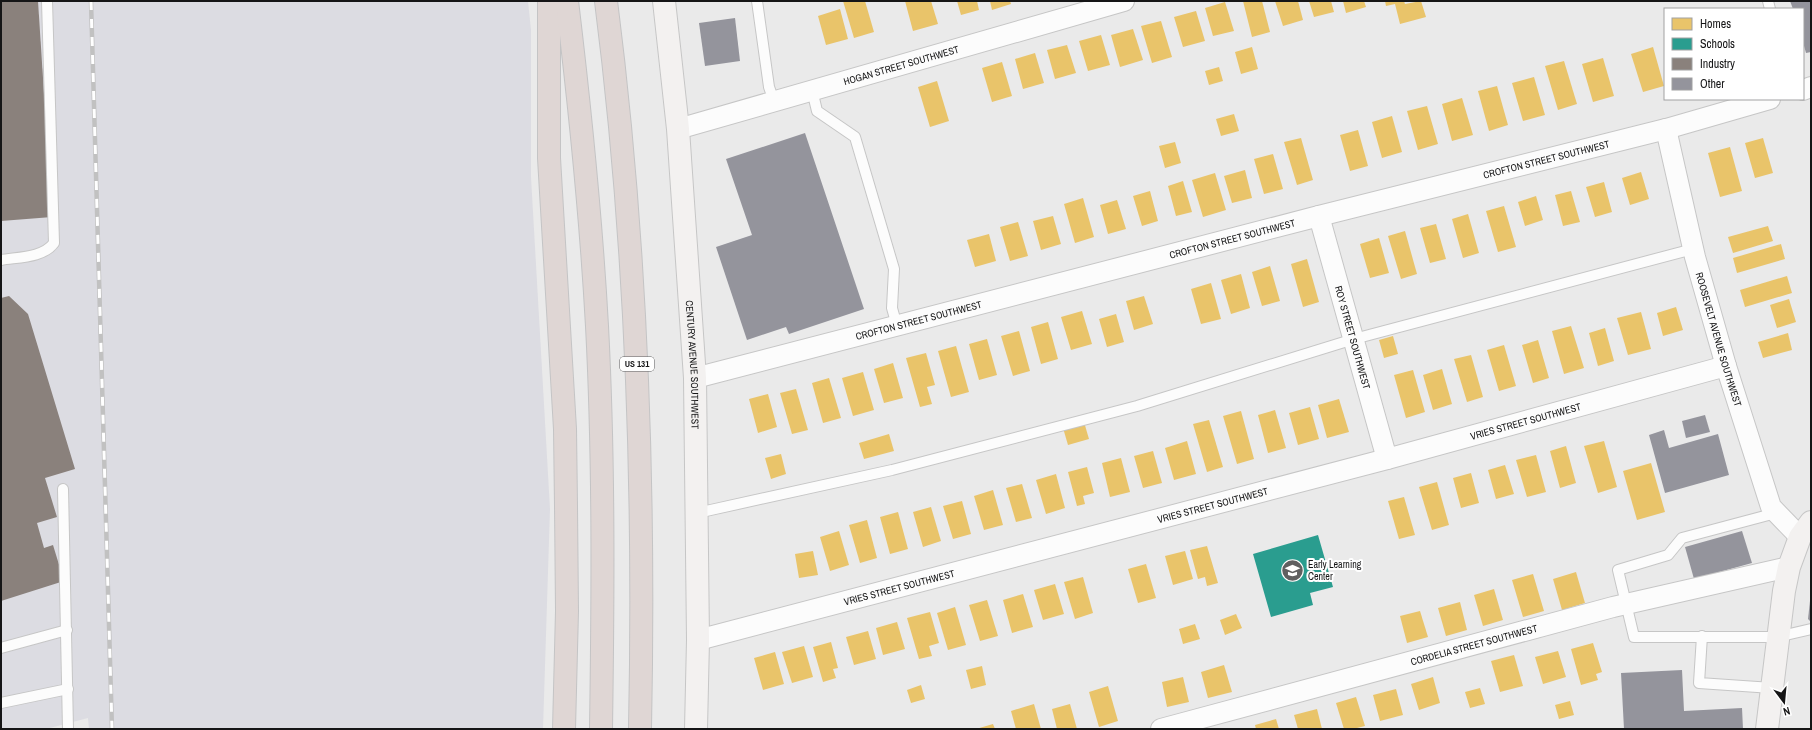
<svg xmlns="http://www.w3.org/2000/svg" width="1812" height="730" viewBox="0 0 1812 730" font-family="'Archivo Narrow',sans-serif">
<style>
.built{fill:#dcdce2}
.homes{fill:#e9c46a}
.schools{fill:#2a9d8f}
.industry{fill:#8a817c}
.building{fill:#94949c}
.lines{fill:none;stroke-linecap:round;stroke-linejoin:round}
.lane-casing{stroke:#c6c6c6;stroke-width:12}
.street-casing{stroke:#c6c6c6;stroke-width:22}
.secondary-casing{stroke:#c6c6c6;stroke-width:24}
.highway-casing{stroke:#c4c4c5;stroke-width:24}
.lane{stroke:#fcfcfc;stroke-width:10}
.street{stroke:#fcfcfc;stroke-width:20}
.secondary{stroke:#f3f1f0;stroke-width:22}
.highway{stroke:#dfd6d4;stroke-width:22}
.rail-casing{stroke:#c1c1c1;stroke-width:4.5}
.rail{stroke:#fff;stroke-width:3;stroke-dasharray:9;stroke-linecap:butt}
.labels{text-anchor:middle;stroke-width:4;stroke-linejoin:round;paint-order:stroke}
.shield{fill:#fff;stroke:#5b5b5c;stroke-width:1}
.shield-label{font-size:9px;font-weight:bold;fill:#151516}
.street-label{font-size:10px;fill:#151516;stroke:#fff}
.poi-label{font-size:10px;fill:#151516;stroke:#fff;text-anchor:start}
</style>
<rect width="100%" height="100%" fill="#eaeaea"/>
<path class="built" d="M1 1H528L531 30V177L550 509 543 729H89L88 718 46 729H1Z"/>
<g class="homes">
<path d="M843 1H865L874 32 854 38Z"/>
<path d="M905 1H931L938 24 913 31Z"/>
<path d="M957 1H977L979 10 961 15Z"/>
<path d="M990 1H1010L1011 4 992 10Z"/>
<path d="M1243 1H1262L1270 32 1252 37Z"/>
<path d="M1275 1H1298L1303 20 1283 26Z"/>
<path d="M1309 1H1331L1334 12 1314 17Z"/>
<path d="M1343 1H1364L1366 7 1346 13Z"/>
<path d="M1385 1H1404L1405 4 1421 1 1426 17 1400 24 1395 4 1386 6Z"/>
<path d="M1225 2 1234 31 1213 36 1205 8Z"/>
<path d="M840 9 848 39 826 45 818 16Z"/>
<path d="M1196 11 1205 41 1183 47 1174 17Z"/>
<path d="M1161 21 1172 57 1152 63 1141 26Z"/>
<path d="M1133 29 1143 60 1120 67 1111 35Z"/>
<path d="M1101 35 1110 65 1088 71 1079 41Z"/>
<path d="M1067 45 1076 73 1055 79 1047 50Z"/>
<path d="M1252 47 1258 69 1241 74 1235 52Z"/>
<path d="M1653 47 1664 86 1643 92 1631 54Z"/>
<path d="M1035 53 1044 83 1023 89 1015 59Z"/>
<path d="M1603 58 1614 96 1593 102 1582 64Z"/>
<path d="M1564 61 1577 104 1558 110 1545 66Z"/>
<path d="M1002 62 1012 96 992 102 982 68Z"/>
<path d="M1219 67 1223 81 1209 85 1205 71Z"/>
<path d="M1534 77 1545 115 1523 121 1512 83Z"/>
<path d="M937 81 949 121 930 127 918 87Z"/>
<path d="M1497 86 1508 125 1489 131 1478 91Z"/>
<path d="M1462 98 1473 135 1452 141 1442 104Z"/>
<path d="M1427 106 1438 144 1418 150 1407 111Z"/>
<path d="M1234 114 1239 131 1221 136 1216 119Z"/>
<path d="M1392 116 1402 152 1382 158 1372 122Z"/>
<path d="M1358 130 1368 166 1350 171 1340 135Z"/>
<path d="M1301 138 1313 180 1297 185 1284 142Z"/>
<path d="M1763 138 1773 173 1755 178 1745 143Z"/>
<path d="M1175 142 1181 163 1165 168 1159 146Z"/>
<path d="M1730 147 1742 191 1720 197 1708 153Z"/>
<path d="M1273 154 1283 189 1264 194 1254 159Z"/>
<path d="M1245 170 1252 198 1232 203 1224 176Z"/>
<path d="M1641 172 1649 199 1630 205 1622 178Z"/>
<path d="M1215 173 1226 210 1203 217 1192 180Z"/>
<path d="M1183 181 1192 212 1176 216 1168 186Z"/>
<path d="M1604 182 1612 212 1595 217 1586 187Z"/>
<path d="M1150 191 1158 221 1142 226 1133 196Z"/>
<path d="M1571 191 1580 222 1563 226 1555 195Z"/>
<path d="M1536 196 1543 220 1525 226 1518 202Z"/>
<path d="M1083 198 1094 237 1075 243 1064 204Z"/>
<path d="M1117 200 1126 229 1108 234 1100 205Z"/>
<path d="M1504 206 1516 247 1498 252 1486 211Z"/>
<path d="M1468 214 1479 253 1463 258 1452 219Z"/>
<path d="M1053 216 1061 244 1041 250 1033 221Z"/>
<path d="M1018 222 1028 256 1010 261 1000 227Z"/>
<path d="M1436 224 1446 259 1430 263 1420 228Z"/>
<path d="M1768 226 1773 241 1733 253 1728 237Z"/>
<path d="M1405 231 1417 274 1401 279 1388 236Z"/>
<path d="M989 234 996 261 975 267 967 240Z"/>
<path d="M1379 238 1389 273 1370 278 1360 244Z"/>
<path d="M1781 244 1785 259 1737 273 1733 258Z"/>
<path d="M1307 259 1319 302 1303 307 1291 264Z"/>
<path d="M1270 266 1280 301 1262 306 1252 272Z"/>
<path d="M1241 274 1250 308 1231 314 1221 280Z"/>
<path d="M1787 276 1792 293 1745 307 1740 290Z"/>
<path d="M1211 283 1221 319 1201 324 1191 289Z"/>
<path d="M1144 296 1153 324 1134 330 1126 301Z"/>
<path d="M1789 299 1796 322 1777 328 1770 305Z"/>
<path d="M1676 307 1683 330 1663 336 1657 313Z"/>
<path d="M1082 311 1092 344 1071 350 1061 317Z"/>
<path d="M1641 312 1651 349 1628 355 1617 318Z"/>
<path d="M1116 314 1124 342 1107 347 1099 319Z"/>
<path d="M1048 322 1058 359 1041 364 1031 327Z"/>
<path d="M1571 326 1584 368 1564 374 1552 331Z"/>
<path d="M1605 328 1614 361 1598 366 1589 333Z"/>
<path d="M1019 331 1030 371 1013 376 1001 336Z"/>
<path d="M1788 333 1792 350 1763 358 1758 342Z"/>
<path d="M1393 336 1398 354 1384 358 1379 340Z"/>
<path d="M987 339 997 375 979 380 969 344Z"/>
<path d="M1538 340 1549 378 1533 383 1522 345Z"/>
<path d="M1504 345 1516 386 1499 391 1487 350Z"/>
<path d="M956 346 969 392 951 397 938 351Z"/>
<path d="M926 353 935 385 927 387 932 404 920 407 906 358Z"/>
<path d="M1471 355 1483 397 1467 402 1454 359Z"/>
<path d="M893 363 903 398 884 403 874 369Z"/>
<path d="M1442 369 1452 404 1433 410 1423 375Z"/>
<path d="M1413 370 1425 412 1406 418 1394 375Z"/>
<path d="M863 372 874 410 853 416 842 378Z"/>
<path d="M829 378 841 418 823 423 812 383Z"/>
<path d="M796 389 808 430 792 434 780 393Z"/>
<path d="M768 394 777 427 758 433 749 399Z"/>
<path d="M1339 399 1349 432 1327 438 1318 405Z"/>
<path d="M1310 407 1319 439 1298 445 1289 413Z"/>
<path d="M1275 410 1286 448 1268 453 1258 415Z"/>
<path d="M1241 411 1254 459 1237 464 1223 416Z"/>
<path d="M1209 420 1223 467 1207 472 1193 424Z"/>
<path d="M1084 422 1089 439 1068 445 1063 428Z"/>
<path d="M889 434 894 451 864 459 859 443Z"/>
<path d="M1187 441 1196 474 1174 480 1165 448Z"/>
<path d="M1604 441 1617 487 1598 493 1584 446Z"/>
<path d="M1566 446 1576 483 1560 488 1550 451Z"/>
<path d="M1153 451 1162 483 1143 488 1134 456Z"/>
<path d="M781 454 786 474 771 479 765 458Z"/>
<path d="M1536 455 1546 492 1527 497 1516 460Z"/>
<path d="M1121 458 1130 492 1110 497 1102 463Z"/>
<path d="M1651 463 1665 512 1637 520 1623 471Z"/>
<path d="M1505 465 1514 494 1496 499 1488 470Z"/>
<path d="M1087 467 1094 493 1083 496 1085 504 1077 506 1068 472Z"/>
<path d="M1471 473 1479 503 1461 508 1453 478Z"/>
<path d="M1056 474 1065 508 1046 514 1036 480Z"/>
<path d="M1437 482 1449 525 1432 530 1419 487Z"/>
<path d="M1022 484 1032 518 1016 522 1006 488Z"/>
<path d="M993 490 1003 525 984 530 974 496Z"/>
<path d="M1404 497 1415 535 1399 539 1388 501Z"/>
<path d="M962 501 971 534 953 539 943 506Z"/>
<path d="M931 507 941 541 923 547 913 512Z"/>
<path d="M898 512 908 549 890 554 880 517Z"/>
<path d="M867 520 877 558 860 563 849 525Z"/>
<path d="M839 531 849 565 830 571 820 537Z"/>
<path d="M1207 546 1218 583 1207 586 1205 577 1198 579 1190 550Z"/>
<path d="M813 551 818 575 799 578 795 554Z"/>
<path d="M1185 551 1193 579 1173 585 1165 556Z"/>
<path d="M1146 564 1156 598 1138 603 1128 569Z"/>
<path d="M1576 572 1585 603 1562 610 1553 579Z"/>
<path d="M1533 574 1544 611 1523 617 1512 580Z"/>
<path d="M1083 577 1093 613 1075 619 1064 582Z"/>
<path d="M1055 584 1064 614 1043 620 1034 590Z"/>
<path d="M1494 589 1503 620 1483 626 1474 595Z"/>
<path d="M1023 594 1033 627 1012 633 1003 600Z"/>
<path d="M987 600 998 636 980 641 969 605Z"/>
<path d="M1460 602 1467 630 1446 636 1438 608Z"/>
<path d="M955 607 966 645 948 650 937 613Z"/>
<path d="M1420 611 1428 637 1407 643 1400 616Z"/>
<path d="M930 612 939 643 929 646 932 656 919 659 907 618Z"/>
<path d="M1236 614 1242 628 1225 635 1220 620Z"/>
<path d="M897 622 905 649 883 655 876 628Z"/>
<path d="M1195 624 1200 639 1183 644 1179 629Z"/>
<path d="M868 631 876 659 854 665 846 637Z"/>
<path d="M831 642 838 668 833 669 836 678 823 682 813 647Z"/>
<path d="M1593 643 1602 672 1596 674 1598 680 1581 685 1571 649Z"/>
<path d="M804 646 813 677 792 683 782 652Z"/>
<path d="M1558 651 1566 677 1543 684 1535 657Z"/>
<path d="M775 652 784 684 763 690 754 658Z"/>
<path d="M1514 655 1523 686 1500 692 1491 661Z"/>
<path d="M1224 665 1232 692 1208 698 1201 672Z"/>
<path d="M982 666 986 685 971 689 966 670Z"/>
<path d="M1183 677 1189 702 1167 707 1162 682Z"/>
<path d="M1433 677 1440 703 1419 710 1411 684Z"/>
<path d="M921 685 925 699 911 703 907 690Z"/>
<path d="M1108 686 1118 721 1099 727 1089 692Z"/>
<path d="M1480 688 1485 704 1470 708 1465 692Z"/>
<path d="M1396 689 1403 715 1380 721 1373 695Z"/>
<path d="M1356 697 1365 726 1353 729H1344L1336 703Z"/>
<path d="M1570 701 1574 715 1559 719 1555 705Z"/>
<path d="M1034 704 1041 729H1016L1011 711Z"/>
<path d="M1070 704 1077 729H1057L1052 709Z"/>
<path d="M1317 709 1322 729H1298L1294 715Z"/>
<path d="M1276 719 1279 729H1256L1255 725Z"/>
<path d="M993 724 995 729H976Z"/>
</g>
<path class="schools" d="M1318 535 1333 587 1310 593 1313 605 1271 617 1253 554Z"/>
<g class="industry">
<path d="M1 1H38L52 217 1 221Z"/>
<path d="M9 296 28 314 75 469 45 478 57 517 37 523 44 548 53 545 64 581 1 601V298Z"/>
</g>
<g class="building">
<path d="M1790 1H1811V52L1806 53 1803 42V9H1793Z"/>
<path d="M735 18 740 61 705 66 699 23Z"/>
<path d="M805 133 864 309 789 334 786 327 747 340 716 247 752 235 726 159Z"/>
<path d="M1705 415 1710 432 1686 438 1682 421Z"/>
<path d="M1664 430 1669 448 1718 434 1729 475 1665 493 1649 435Z"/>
<path d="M1742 531 1752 563 1694 579 1685 547Z"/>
<path d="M1810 601H1811V622L1808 619Z"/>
<path d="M1682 670 1684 711 1742 708 1743 729H1624L1621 673Z"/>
</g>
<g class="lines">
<defs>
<g id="lane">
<path d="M757 1 769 87 774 101"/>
<path d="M1768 1 1770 9"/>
<path d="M812 90 817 111 855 137 894 269 892 308 897 326"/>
<path d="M1 260C18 257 43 258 54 243L47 1"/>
<path d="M63 489 68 729"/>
<path d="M697 513 892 470 1137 406 1354 339 1693 249"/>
<path d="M1776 513 1682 538 1668 555 1618 570 1634 637H1777L1811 629"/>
<path d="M1702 636 1699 683 1772 688"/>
<path d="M1 648 67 630"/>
<path d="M1 703 68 689"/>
</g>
<g id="street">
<path d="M1803 90 1811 87"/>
<path id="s1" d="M678 129 1124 1"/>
<path id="s2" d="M1666 129 1695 257 1726 366 1771 507 1800 537"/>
<path id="s3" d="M1319 216 1387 459"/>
<path id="s4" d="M695 378 1319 216 1666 129 1770 99"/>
<path id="s5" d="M698 640 1387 459 1726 366"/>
<path id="s6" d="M1161 729 1613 607 1789 567"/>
</g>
<g id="secondary">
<path id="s7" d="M664 1 678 129 695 378 698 640 696 729"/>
<path d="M1767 729 1784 591 1789 567 1800 537 1811 522"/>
</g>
<g id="highway">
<path d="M549 1V158L565 429 566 506 567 611 564 729"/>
<path d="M567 1C580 109 591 217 597 326 604 460 603 595 601 729"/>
<path d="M606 1C637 243 645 486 640 729"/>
</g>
</defs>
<use href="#lane" class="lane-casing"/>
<use href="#street" class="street-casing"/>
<use href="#secondary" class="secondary-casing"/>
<use href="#highway" class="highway-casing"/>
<use href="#lane" class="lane"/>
<use href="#street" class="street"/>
<use href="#secondary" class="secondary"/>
<use href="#highway" class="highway"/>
<defs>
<path id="rail" d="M91 1 112 729"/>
</defs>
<use href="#rail" class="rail-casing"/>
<use href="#rail" class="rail"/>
</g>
<defs>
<symbol id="school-disc" viewBox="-11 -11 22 22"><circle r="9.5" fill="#606060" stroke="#fff"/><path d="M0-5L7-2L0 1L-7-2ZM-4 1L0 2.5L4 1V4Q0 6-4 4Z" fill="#fff"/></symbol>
</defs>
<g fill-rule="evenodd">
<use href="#school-disc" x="1280" y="558" width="25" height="25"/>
</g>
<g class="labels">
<rect class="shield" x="620" y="357" width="34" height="14" rx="3"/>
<g class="shield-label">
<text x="637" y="367">US 131</text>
</g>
<g class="street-label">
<text dy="4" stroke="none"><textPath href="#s1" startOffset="232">HOGAN STREET SOUTHWEST</textPath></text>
<text dy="4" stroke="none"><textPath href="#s4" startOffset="879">CROFTON STREET SOUTHWEST</textPath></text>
<text dy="4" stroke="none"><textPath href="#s4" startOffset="555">CROFTON STREET SOUTHWEST</textPath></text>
<text dy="4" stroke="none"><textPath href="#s4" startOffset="231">CROFTON STREET SOUTHWEST</textPath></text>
<text dy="4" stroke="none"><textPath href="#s3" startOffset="126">ROY STREET SOUTHWEST</textPath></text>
<text dy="4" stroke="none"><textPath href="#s2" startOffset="217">ROOSEVELT AVENUE SOUTHWEST</textPath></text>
<text dy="4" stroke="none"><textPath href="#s7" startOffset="365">CENTURY AVENUE SOUTHWEST</textPath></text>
<text dy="4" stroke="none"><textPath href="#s5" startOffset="856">VRIES STREET SOUTHWEST</textPath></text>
<text dy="4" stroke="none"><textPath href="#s5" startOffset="532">VRIES STREET SOUTHWEST</textPath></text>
<text dy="4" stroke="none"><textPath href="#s5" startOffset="208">VRIES STREET SOUTHWEST</textPath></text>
<text dy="4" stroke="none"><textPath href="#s6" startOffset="324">CORDELIA STREET SOUTHWEST</textPath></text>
</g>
<g class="poi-label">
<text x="1308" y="568">Early Learning<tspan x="1308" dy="12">Center</tspan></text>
</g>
</g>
<rect width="1812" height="730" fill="none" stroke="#151516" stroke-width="4"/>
<rect x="1664" y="8" width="140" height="92" fill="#ffffff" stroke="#a1a1a2"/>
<rect x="1672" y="18" width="20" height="12" fill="#e9c46a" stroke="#a1a1a2"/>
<text x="1700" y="28" font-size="12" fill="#151516">Homes</text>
<rect x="1672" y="38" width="20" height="12" fill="#2a9d8f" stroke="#a1a1a2"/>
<text x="1700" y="48" font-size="12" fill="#151516">Schools</text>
<rect x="1672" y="58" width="20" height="12" fill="#8a817c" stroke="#a1a1a2"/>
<text x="1700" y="68" font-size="12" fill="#151516">Industry</text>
<rect x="1672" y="78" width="20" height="12" fill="#94949c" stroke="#a1a1a2"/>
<text x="1700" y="88" font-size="12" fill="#151516">Other</text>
<g transform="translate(1784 702) rotate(164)" stroke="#ffffff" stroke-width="3" paint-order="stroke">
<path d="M0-3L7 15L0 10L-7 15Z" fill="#151516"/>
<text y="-6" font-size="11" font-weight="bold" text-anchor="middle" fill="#151516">N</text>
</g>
</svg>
